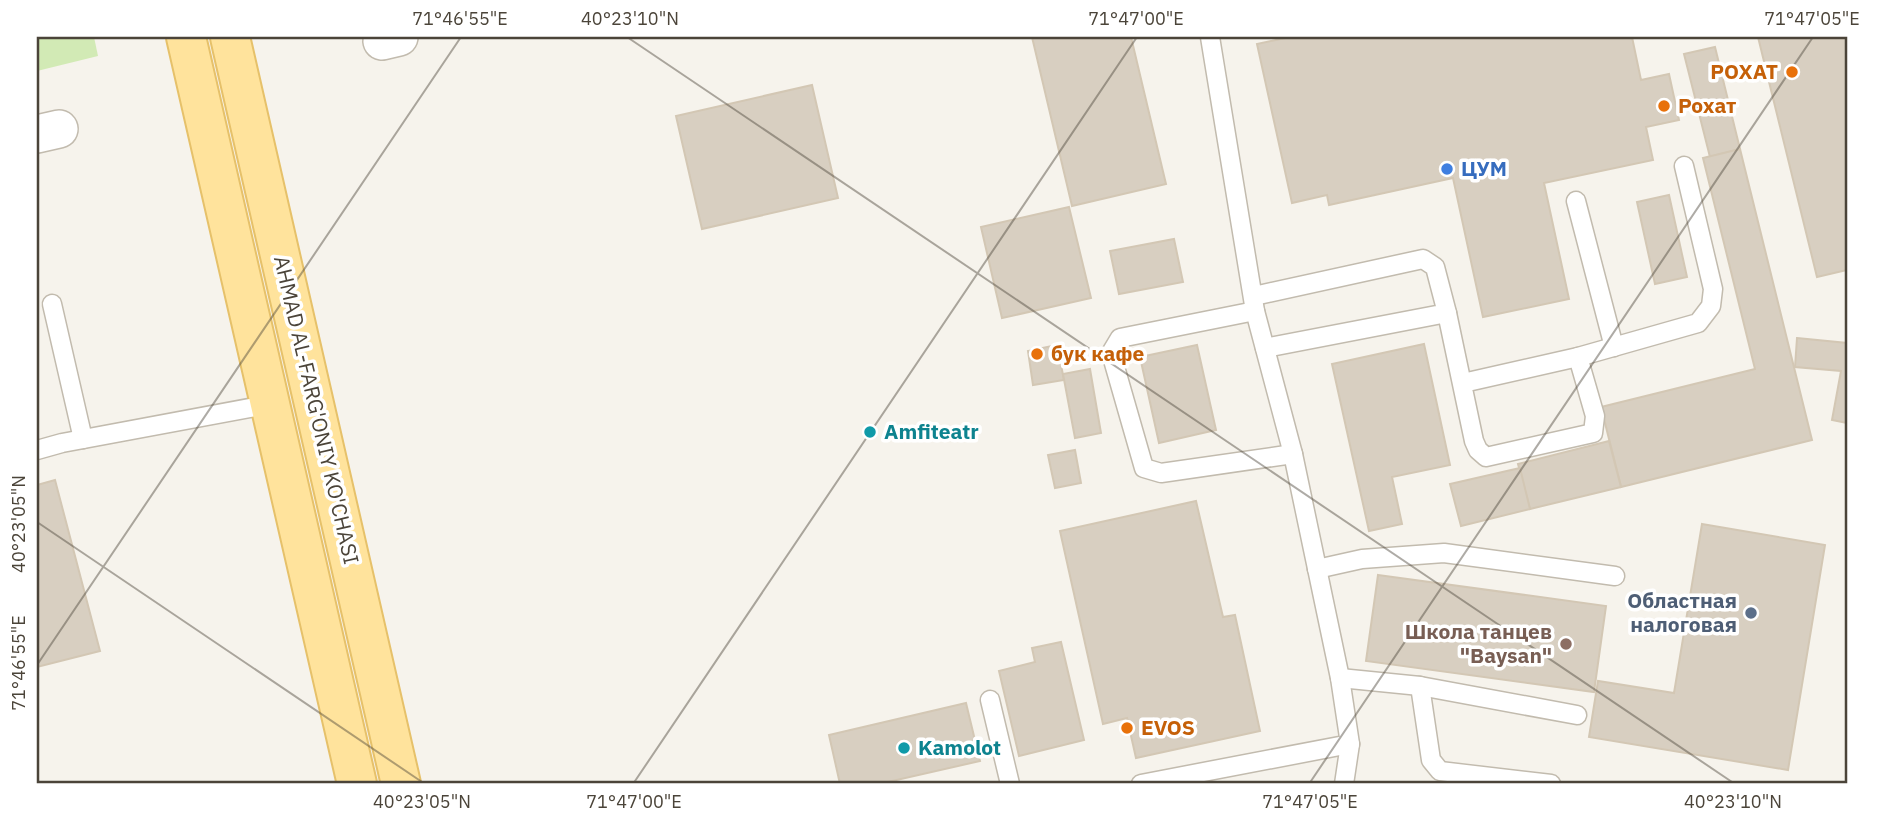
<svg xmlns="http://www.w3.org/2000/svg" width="1884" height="821" viewBox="0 0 1884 821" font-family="'IBM Plex Sans',sans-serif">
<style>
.green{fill:#d2eab5}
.building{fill:#d8cfc1;stroke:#d3c7b4;stroke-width:2}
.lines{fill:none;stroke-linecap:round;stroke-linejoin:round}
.lane-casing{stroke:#c2bbae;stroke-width:21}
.street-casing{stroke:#c2bbae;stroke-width:40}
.primary-casing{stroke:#e6c16a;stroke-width:42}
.lane{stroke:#fff;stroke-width:18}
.street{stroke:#fff;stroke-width:37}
.primary{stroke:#ffe39c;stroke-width:38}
.ticks{fill:none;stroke:#4b4439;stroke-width:2;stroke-opacity:0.45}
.food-dot{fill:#e8710a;stroke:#fff;stroke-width:2.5}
.shop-dot{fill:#3f7fe0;stroke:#fff;stroke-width:2.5}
.culture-dot{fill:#0f9aa8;stroke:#fff;stroke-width:2.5}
.service-dot{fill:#5c6f8a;stroke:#fff;stroke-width:2.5}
.education-dot{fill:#8d6e63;stroke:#fff;stroke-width:2.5}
.labels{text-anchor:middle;stroke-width:7;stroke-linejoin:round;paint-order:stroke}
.food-label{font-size:21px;font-weight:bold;fill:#c56008;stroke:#fff;text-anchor:start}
.shop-label{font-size:21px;font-weight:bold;fill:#366cbe;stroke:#fff;text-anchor:start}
.street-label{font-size:21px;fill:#4b4439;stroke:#fff}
.culture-label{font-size:21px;font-weight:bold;fill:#0d838f;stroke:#fff;text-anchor:start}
.service-label{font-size:21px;font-weight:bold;fill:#4e5e75;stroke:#fff;text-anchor:end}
.education-label{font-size:21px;font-weight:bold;fill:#785e54;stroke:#fff;text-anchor:end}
.neatline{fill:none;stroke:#4b4439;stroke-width:2.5}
.ticks-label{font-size:18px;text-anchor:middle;fill:#4b4439}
</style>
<rect width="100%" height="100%" fill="#f6f3ec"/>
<path class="green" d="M37 37H94L98 56 37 71Z"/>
<g class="building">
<path d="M1032 37H1131L1166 184 1072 206Z"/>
<path d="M1290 37H1632L1641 80 1669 74 1679 120 1646 127 1653 160 1544 183 1569 299 1483 317 1453 178 1329 205 1327 195 1292 203 1257 44Z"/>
<path d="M1758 37H1847V270L1817 277Z"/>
<path d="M1715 47 1740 149 1710 157 1684 54Z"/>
<path d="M812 85 838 198 702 229 676 116Z"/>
<path d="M1740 149 1812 440 1621 487 1601 407 1755 369 1703 158Z"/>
<path d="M1669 195 1687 277 1655 284 1637 202Z"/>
<path d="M1069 207 1091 298 1002 318 981 227Z"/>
<path d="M1174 239 1183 282 1119 294 1110 251Z"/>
<path d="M1797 338 1847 343V423L1832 420 1841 371 1795 367Z"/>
<path d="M1424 344 1450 465 1392 477 1402 524 1369 531 1332 364Z"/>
<path d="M1057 345 1064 380 1033 385 1028 351Z"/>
<path d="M1197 345 1216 430 1159 443 1140 357Z"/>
<path d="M1090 369 1101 433 1075 438 1063 374Z"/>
<path d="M1609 441 1621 487 1530 509 1518 464Z"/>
<path d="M1075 450 1081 483 1055 488 1048 455Z"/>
<path d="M1520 468 1530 509 1461 526 1450 484Z"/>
<path d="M55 480 100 651 37 667V485Z"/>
<path d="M1196 501 1223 617 1235 615 1260 731 1136 758 1127 718 1103 724 1060 531Z"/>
<path d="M1702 524 1825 545 1788 770 1589 737 1598 681 1674 693Z"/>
<path d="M1378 575 1606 606 1594 692 1366 661Z"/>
<path d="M1061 642 1084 740 1019 756 999 671 1035 662 1032 648Z"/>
<path d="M966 703 980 761 879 784H840L829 735Z"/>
</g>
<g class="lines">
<defs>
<g id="lane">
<path d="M1210 37 1255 311 1293 454 1340 678 1350 744 1344 784"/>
<path d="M1576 201 1614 347"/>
<path d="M1254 296 1423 259 1435 267 1447 313 1265 348"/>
<path d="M52 304 83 439"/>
<path d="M1255 311 1120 338 1111 353 1144 468 1161 473 1293 454"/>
<path d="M1447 313 1474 441 1478 450 1486 457 1593 433 1595 416 1578 357 1463 383"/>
<path d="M1578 357 1698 323 1711 306 1713 289 1684 166"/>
<path d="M37 450 62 443 271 404"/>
<path d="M1317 569 1362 559 1444 553 1615 576"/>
<path d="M1340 678 1420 686 1577 715"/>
<path d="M1420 686 1431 760 1440 771 1551 784"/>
<path d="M990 700 1010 784"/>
<path d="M1141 784 1350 744"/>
</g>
<g id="street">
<path d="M382 41 399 37"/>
<path d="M37 134 59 129"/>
</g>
<g id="primary">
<path d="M186 37 357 784"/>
<path d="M230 37 401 784"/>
</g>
</defs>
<use href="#lane" class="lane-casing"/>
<use href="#street" class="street-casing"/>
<use href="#primary" class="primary-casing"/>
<use href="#lane" class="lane"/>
<use href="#street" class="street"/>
<use href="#primary" class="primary"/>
</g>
<path class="ticks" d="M627 37 1735 784M37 522 425 784M37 665 461 37M633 784 1137 37M1309 784 1813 37"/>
<g class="food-dot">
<circle cx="1792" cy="72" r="7"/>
<circle cx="1664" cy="106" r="7"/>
<circle cx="1037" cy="354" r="7"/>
<circle cx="1127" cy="728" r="7"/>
</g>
<circle class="shop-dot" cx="1447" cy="169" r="7"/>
<g class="culture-dot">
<circle cx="870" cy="432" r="7"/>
<circle cx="904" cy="748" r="7"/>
</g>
<circle class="service-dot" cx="1751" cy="613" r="7"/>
<circle class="education-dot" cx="1566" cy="644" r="7"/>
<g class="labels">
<g class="food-label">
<text x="1778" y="79" text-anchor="end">РОХАТ</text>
<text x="1678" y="113">Рохат</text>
<text x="1051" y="361">бук кафе</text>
<text x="1141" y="735">EVOS</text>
</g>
<g class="shop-label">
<text x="1461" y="176">ЦУМ</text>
</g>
<g class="street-label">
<text transform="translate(316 410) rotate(77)" y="7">AHMAD AL-FARG'ONIY KO'CHASI</text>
</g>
<g class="culture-label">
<text x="884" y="439">Amfiteatr</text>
<text x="918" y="755">Kamolot</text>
</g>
<g class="service-label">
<text x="1737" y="608">Областная<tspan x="1737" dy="24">налоговая</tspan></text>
</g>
<g class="education-label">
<text x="1552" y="639">Школа танцев<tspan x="1552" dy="24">"Baysan"</tspan></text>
</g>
</g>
<rect width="1884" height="821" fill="none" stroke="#ffffff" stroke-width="77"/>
<rect x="38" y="38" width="1808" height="744" class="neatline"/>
<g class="ticks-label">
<text x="460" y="25">71°46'55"E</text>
<text x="630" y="25">40°23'10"N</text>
<text x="1136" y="25">71°47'00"E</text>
<text x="1812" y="25">71°47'05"E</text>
<text transform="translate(19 524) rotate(-90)" y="6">40°23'05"N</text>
<text transform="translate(19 663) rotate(-90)" y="6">71°46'55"E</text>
<text x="422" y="808">40°23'05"N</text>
<text x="634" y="808">71°47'00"E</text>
<text x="1310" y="808">71°47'05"E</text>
<text x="1733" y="808">40°23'10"N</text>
</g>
</svg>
